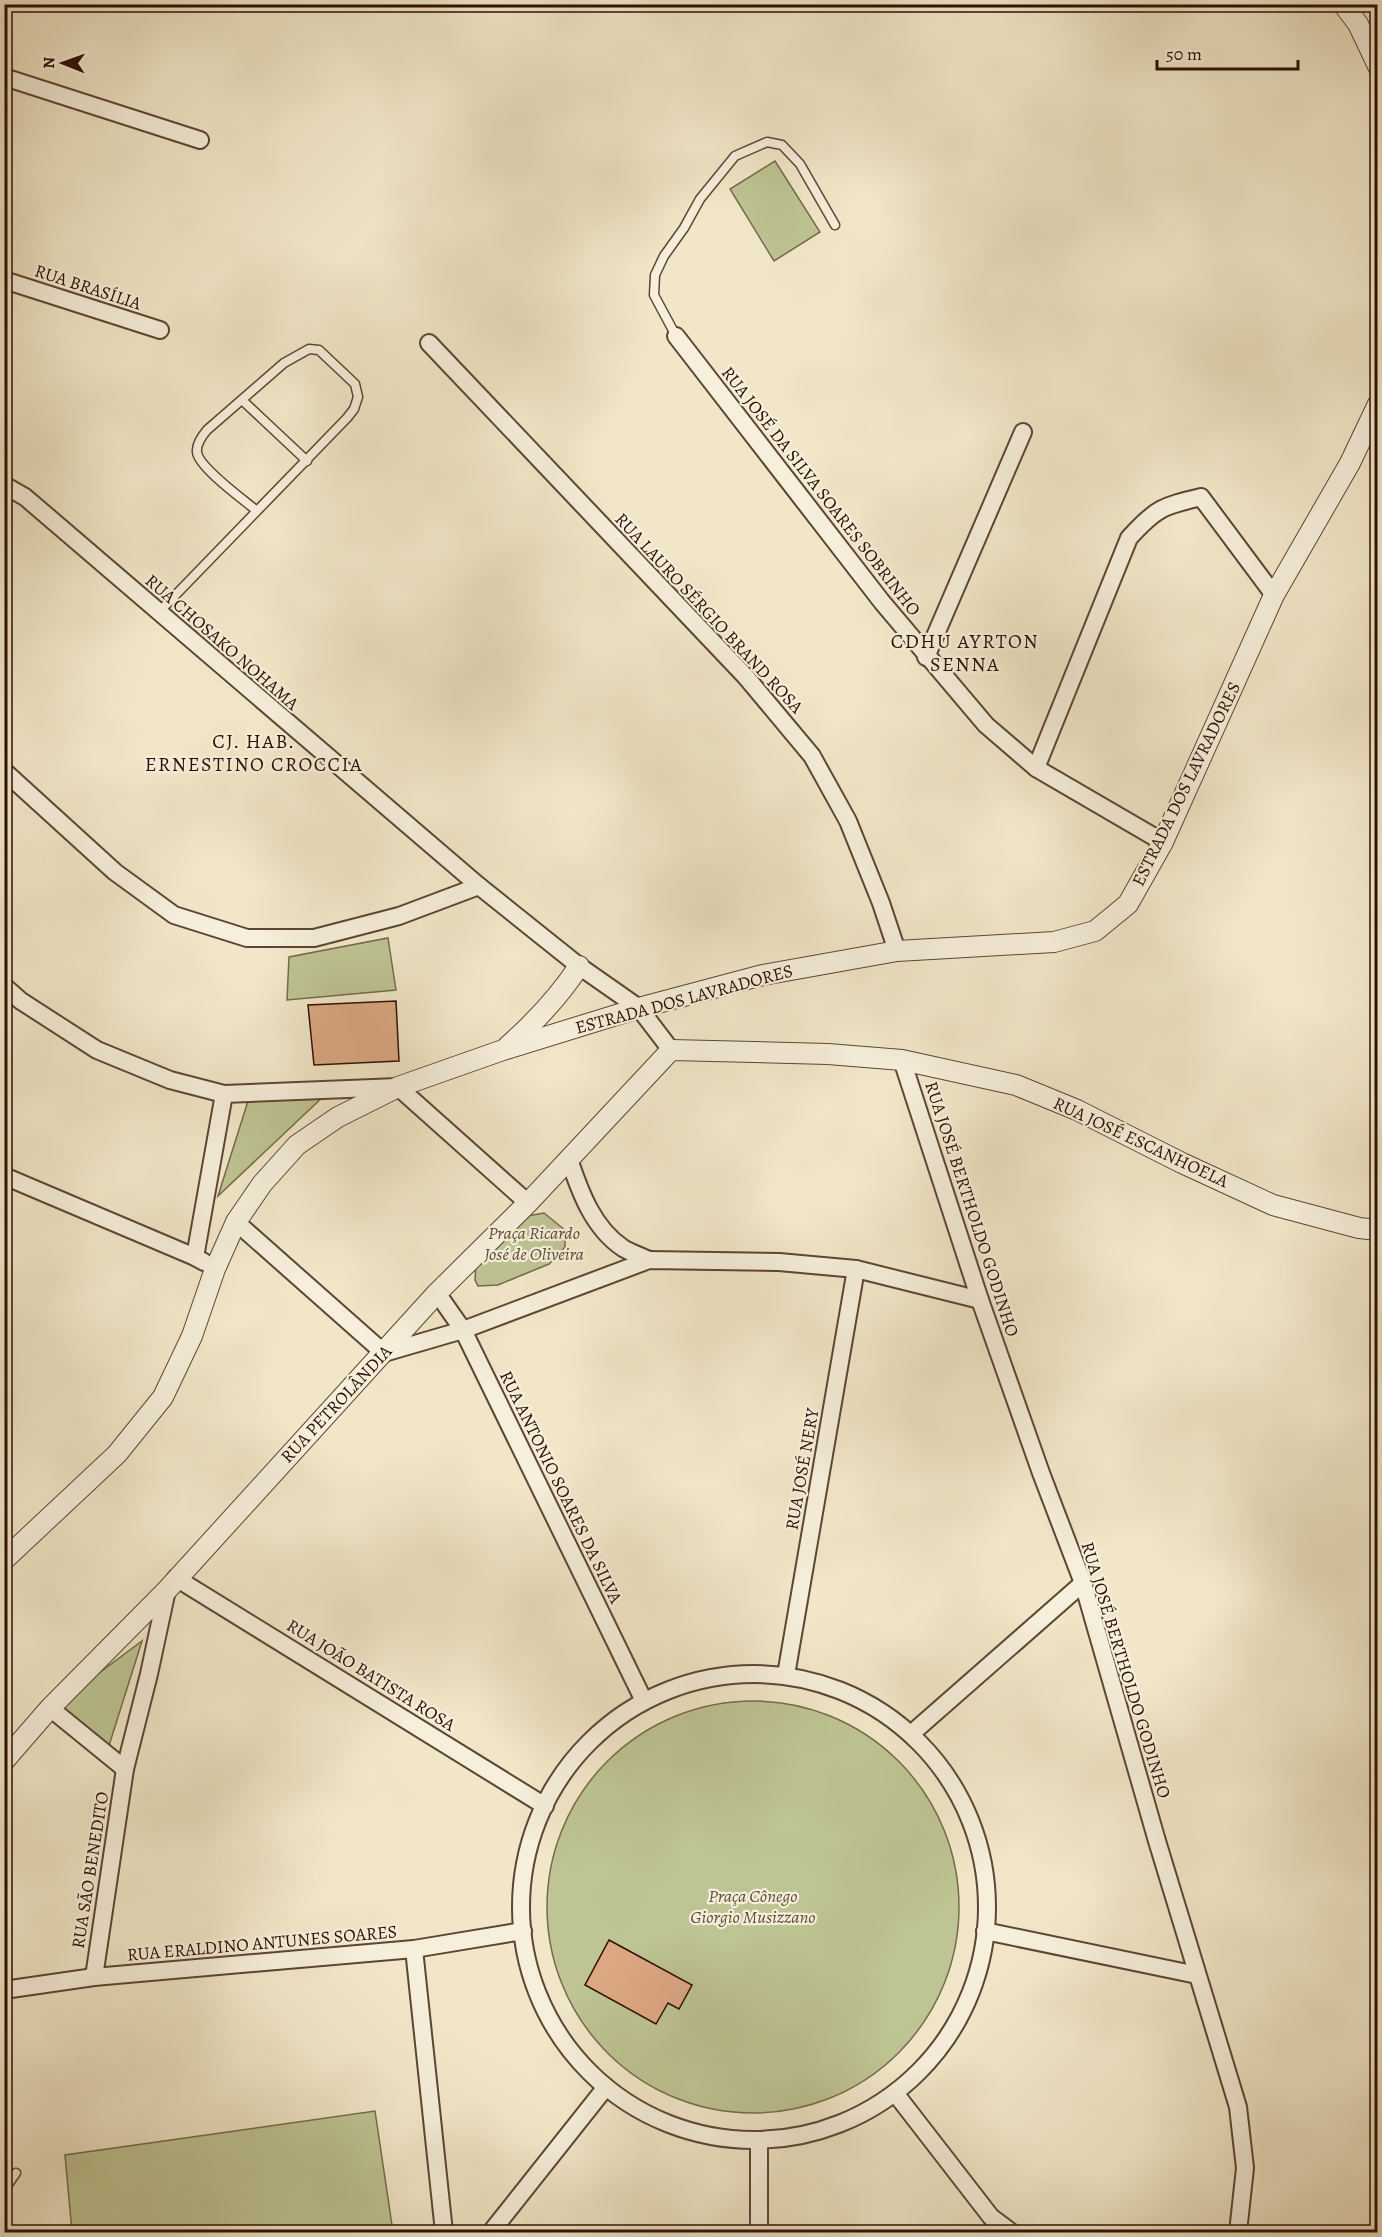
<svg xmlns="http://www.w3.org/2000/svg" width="1382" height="2237" viewBox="0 0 1382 2237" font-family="Alegreya,serif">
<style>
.green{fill:#bec493;stroke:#756a4b;stroke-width:1.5}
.building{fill:#dca883;stroke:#2c0f03;stroke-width:1.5}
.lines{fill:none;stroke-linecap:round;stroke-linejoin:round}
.service-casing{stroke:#5d4534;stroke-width:11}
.minor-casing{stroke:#5d4534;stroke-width:20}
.tertiary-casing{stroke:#5d4534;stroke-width:22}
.service{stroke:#f6efdb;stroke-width:8}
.minor{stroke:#f6efdb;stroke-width:16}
.tertiary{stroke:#f6efdb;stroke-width:20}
.labels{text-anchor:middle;stroke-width:4.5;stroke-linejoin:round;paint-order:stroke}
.street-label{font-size:18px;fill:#2c0f03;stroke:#f6efdb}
.park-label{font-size:18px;font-style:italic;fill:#5f4e35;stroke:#f6efdb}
.neighbourhood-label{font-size:20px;letter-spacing:1.5px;fill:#2c0f03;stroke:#f6efdb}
</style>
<rect width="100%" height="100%" fill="#f1e7c8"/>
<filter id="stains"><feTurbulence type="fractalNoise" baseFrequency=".00333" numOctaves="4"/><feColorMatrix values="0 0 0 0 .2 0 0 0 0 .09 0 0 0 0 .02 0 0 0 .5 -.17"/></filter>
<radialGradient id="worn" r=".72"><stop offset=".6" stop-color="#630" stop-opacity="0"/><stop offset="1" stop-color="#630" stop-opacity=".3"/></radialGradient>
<g class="green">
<path d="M775 161 820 232 774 261 730 189Z"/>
<path d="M388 938 396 990 287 1000 289 957Z"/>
<path d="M326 1094 218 1196 248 1101Z"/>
<path d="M544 1213 565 1230V1247L549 1264 498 1285 478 1286 475 1280 476 1262 527 1216Z"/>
<path d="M142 1641 107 1752 55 1706Z"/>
<circle cx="753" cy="1907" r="206"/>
<path d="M375 2111 393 2232H72L65 2155Z"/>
</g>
<g class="building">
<path d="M396 1001 399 1061 314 1065 308 1005Z"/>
<path d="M609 1940 692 1985 679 2009 668 2003 656 2024 585 1985Z"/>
</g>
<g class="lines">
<defs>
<g id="service">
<path d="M676 336 654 295 655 275 664 256 684 228 700 199 735 156 767 142 782 145 800 164 835 225"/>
<path d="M242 400 307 461"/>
<path d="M159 612 347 418 354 409 358 397 355 384 319 350 309 349 284 363 207 430C202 436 196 444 197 452 198 467 244 500 257 511"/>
<path d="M4 2190 16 2173"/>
</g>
<g id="minor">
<path d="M4 77 200 140"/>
<path d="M4 280 160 330"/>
<path d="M676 336 882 602 986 725 1036 768 1163 842"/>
<path d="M429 343 746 677 812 756 848 821 881 903 897 951"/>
<path d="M4 485 25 497 479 886 579 966 639 1008 671 1050"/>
<path d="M926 657 1023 432"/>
<path d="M1036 768 1129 538C1156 508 1163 506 1201 497L1274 595"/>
<path d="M4 771 115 872 174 915 247 938H314L399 916 479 886"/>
<path d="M4 986 21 1001 97 1050 170 1080 224 1094 398 1087 528 1203"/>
<path d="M902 1060 980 1300 1041 1473 1083 1583 1157 1841 1238 2107 1245 2168 1238 2232"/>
<path d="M569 1159C580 1192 593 1228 623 1248 631 1253 641 1256 649 1260"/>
<path d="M4 1176 195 1257"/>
<path d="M236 1222 384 1353 463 1330 649 1260 779 1262 856 1269 980 1300"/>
<path d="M204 1262 195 1257 224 1094"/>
<path d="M437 1293 463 1330 644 1701"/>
<path d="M176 1578 545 1806"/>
<circle cx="754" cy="1907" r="233"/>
<path d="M786 1675 856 1269"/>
<path d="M50 1708 125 1769"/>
<path d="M911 1734 1083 1583"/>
<path d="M985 1931 1197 1975"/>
<path d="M414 1949 444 2232"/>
<path d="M94 1977 125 1769 149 1674 167 1590"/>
<path d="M4 1990 94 1977 414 1949 523 1931"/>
<path d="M895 2093 991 2217 1011 2232"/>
<path d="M759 2140V2232"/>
<path d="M491 2232 606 2087"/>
</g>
<g id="tertiary">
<path d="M1343 4 1358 24 1378 66"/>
<path d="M508 1046C535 1022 559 997 579 966"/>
<path d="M4 1560 117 1454 163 1397 192 1336 215 1269 236 1222 262 1184 297 1145 338 1117 398 1087 503 1050 639 1008 763 975 897 951 1054 942 1095 931 1128 904 1163 842 1274 595 1350 463 1378 404"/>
<path d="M4 1761 50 1708 167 1590 437 1293 528 1203 671 1050 828 1054 902 1060 1016 1085 1077 1110 1182 1163 1273 1205 1359 1228 1378 1230"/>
</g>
</defs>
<use href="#service" class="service-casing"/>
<use href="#minor" class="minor-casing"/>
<use href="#tertiary" class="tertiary-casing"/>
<use href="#service" class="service"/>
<use href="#minor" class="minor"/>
<use href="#tertiary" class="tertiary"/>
</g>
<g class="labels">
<g class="street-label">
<text transform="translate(88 287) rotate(18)" y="6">RUA BRASÍLIA</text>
<text transform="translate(821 491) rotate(52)" y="6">RUA JOSÉ DA SILVA SOARES SOBRINHO</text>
<text transform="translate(709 613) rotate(47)" y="6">RUA LAURO SÉRGIO BRAND ROSA</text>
<text transform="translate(222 642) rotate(41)" y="6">RUA CHOSAKO NOHAMA</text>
<text transform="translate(1186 784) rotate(-64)" y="6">ESTRADA DOS LAVRADORES</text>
<text transform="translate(684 999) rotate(-15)" y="6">ESTRADA DOS LAVRADORES</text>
<text transform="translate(1141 1142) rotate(25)" y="6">RUA JOSÉ ESCANHOELA</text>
<text transform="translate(972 1209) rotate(72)" y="6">RUA JOSÉ BERTHOLDO GODINHO</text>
<text transform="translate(336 1404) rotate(-47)" y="6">RUA PETROLÂNDIA</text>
<text transform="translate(802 1469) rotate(-80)" y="6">RUA JOSÉ NERY</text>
<text transform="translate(561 1487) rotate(64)" y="6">RUA ANTONIO SOARES DA SILVA</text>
<text transform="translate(1126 1670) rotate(73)" y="6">RUA JOSÉ BERTHOLDO GODINHO</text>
<text transform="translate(371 1675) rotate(32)" y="6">RUA JOÃO BATISTA ROSA</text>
<text transform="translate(90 1870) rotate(-81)" y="6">RUA SÃO BENEDITO</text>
<text transform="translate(262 1943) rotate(-5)" y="6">RUA ERALDINO ANTUNES SOARES</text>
</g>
<g class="park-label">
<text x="534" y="1239">Praça Ricardo<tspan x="534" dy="21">José de Oliveira</tspan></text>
<text x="753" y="1902">Praça Cônego<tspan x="753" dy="21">Giorgio Musizzano</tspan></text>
</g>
<g class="neighbourhood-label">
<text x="965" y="648">CDHU AYRTON<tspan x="965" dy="23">SENNA</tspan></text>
<text x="254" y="748">CJ. HAB.<tspan x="254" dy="23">ERNESTINO CROCCIA</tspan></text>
</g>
</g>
<rect width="1382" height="2237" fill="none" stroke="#f1e7c8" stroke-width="24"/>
<rect x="6" y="6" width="1370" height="2225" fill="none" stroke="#2c0f03" stroke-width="3"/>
<rect x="12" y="12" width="1358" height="2213" fill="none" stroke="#2c0f03" stroke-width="1.5"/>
<g transform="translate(63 63) rotate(271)" stroke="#f6efdb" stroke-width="4.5" paint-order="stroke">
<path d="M0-4.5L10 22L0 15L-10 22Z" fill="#2c0f03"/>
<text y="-9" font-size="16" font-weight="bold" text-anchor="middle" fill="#2c0f03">N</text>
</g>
<path d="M1157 60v9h141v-9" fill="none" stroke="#2c0f03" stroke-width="3"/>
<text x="1166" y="60" font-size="18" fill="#2c0f03" stroke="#f6efdb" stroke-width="4.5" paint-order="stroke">50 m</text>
<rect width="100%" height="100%" filter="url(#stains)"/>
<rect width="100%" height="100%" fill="url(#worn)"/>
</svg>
